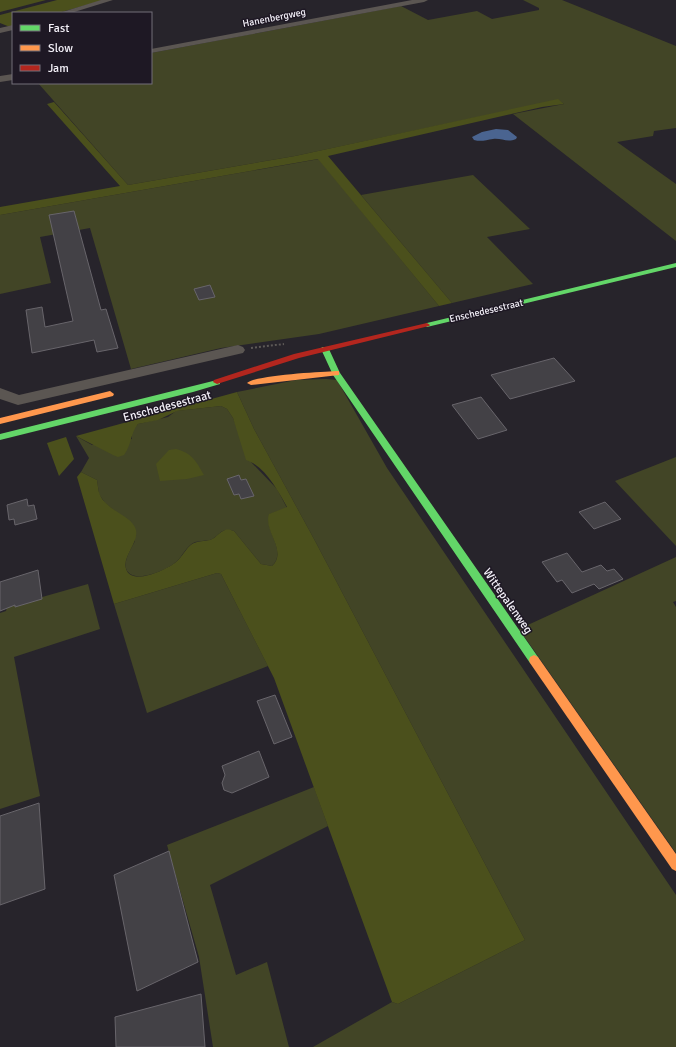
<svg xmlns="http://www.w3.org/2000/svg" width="676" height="1047" viewBox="0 0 676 1047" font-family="Signika,sans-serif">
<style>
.green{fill:#424526}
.forest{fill:#4b501c}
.water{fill:#4a6490}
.building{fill:#434146;stroke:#68656b}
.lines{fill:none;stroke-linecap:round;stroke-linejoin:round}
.path{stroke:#5d5957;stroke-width:2;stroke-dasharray:2 2;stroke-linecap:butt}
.street{fill:#5b5652;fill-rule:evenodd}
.fast{fill:#63d668;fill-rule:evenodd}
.slow{fill:#ff974d;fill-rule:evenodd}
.jam{fill:#b3261e;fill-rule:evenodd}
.labels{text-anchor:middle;stroke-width:3;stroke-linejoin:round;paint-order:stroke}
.far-street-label{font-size:10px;fill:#f3f0f8;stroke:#1e1824}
.street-label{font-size:12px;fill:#f3f0f8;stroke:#1e1824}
</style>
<rect width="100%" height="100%" fill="#27242b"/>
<g class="green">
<path d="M523 0H562L676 46V128L654 131 653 136 617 142 676 184V241L513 114 564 104 558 100 295 156 128 185 38 83H151V53L401 6 428 20 477 11 492 19 539 10V8Z"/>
<path d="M319 159 439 306 319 334 221 348 131 369 90 228 40 237 51 283 0 294V215Z"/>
<path d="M473 175 530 229 487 237 533 284 452 303 361 195Z"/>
<path d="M326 379 337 380 387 468 676 895V1047H313L392 1002 398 1004 525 940 314 539 254 429 237 392 296 380Z"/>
<path d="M221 406 227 409 233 418 251 462 277 489 287 508 270 514C263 531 288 550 272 566L261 564 234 531C220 527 220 536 210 540 205 541 199 541 195 542 187 545 182 557 176 562 167 570 137 583 128 572 121 564 131 549 135 541L115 511 105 503 99 494 97 480 81 472 89 458 76 436 92 445 132 439V431L138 424 168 417 176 411Z"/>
<path d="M676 457V546L615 481Z"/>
<path d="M676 557V601L673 602 676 607V853L519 629Z"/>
<path d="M217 573 221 574 268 666 147 713 114 604Z"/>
<path d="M88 584 100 629 14 657 40 796 0 809V613L6 611 7 607Z"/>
<path d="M314 787 328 826 210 885 236 975 267 962 289 1047H213L199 957 167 845Z"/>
</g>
<g class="forest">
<path d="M0 0H46L0 12Z"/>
<path d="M57 0H104L58 13H13V26L10 27 0 23V15Z"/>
<path d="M558 99 564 104 542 107 328 156 452 303 439 306 318 159 0 215V207L120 186 47 104 54 102 128 185 295 156Z"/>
<path d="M237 392 254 429 314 539 525 940 398 1004 392 1002 274 678 221 574 217 573 114 604 77 477 81 472 97 480C98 485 98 491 100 495 107 511 133 516 136 530 139 544 120 558 127 571 134 585 168 569 176 562 182 557 186 548 192 544 197 541 205 541 210 540 216 538 219 532 225 530 228 529 231 530 234 531L261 564 272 566C288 551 263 531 269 514L287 507C278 491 265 466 246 460L233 418 227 409 221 406 177 411 158 420 138 424C130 434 132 444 124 455L118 457 113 455 76 436Z"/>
<path d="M66 437 74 459 59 476 47 443Z"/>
<path d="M176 449C192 453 196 461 204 475L187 479 160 481 156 464 169 450Z"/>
</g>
<path class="water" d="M496 129 508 130 517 137 516 139C507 143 502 138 493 139 486 140 481 142 474 140L472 137 482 132Z"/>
<g class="building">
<path d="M74 211 101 310 106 309 118 348 97 352 94 340 32 353 26 310 42 307 45 327 73 321 49 215Z"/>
<path d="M210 285 215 297 199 300 194 289Z"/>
<path d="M554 358 575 381 510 399 491 375Z"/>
<path d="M481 397 507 430 478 439 452 405Z"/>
<path d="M239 475 241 480 246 479 254 496 241 499 239 494 234 495 227 479Z"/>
<path d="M27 499 28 506 34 505 37 519 15 525 14 519 9 520 7 505Z"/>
<path d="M605 502 621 519 594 529 579 512Z"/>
<path d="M567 553 582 572 601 565 607 571 614 569 623 579 599 589 594 584 572 593 562 580 557 582 542 562Z"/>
<path d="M38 570 42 599 15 607V605L0 611V582Z"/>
<path d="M275 695 292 737 274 744 257 701Z"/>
<path d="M259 751 269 777 232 793 224 790 222 783 225 775 222 766Z"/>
<path d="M39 803 45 889 0 905V816Z"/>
<path d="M169 851 198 962 137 991 114 875Z"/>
<path d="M201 994 205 1047H116L115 1017Z"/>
</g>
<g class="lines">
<path class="path" d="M251 348 284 344"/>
<g class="street">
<path d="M101 0H113L71 13H59Z"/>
<path d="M412 0H428L424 2 151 53V49Z"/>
<path d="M13 25V30L0 33V28Z"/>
<path d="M13 74V80L0 82V76Z"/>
<path d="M238 345 243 347 245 350 243 353 18 405 0 399V388L19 395Z"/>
</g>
<g class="fast">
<path d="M676 263V267L427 327 424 325 427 323Z"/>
<path d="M322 347H328L340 373 538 657 539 660 538 663 534 665 530 663 333 375 321 349Z"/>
<path d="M217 380H220V384L193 392 0 440V434Z"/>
</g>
<g class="slow">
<path d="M336 371H339V375L251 385 247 383C256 375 321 372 336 371Z"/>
<path d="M110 391 114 394 113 396 0 424V418Z"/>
<path d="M534 655 538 657 676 854V871L672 869 530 663 529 660 530 657Z"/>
</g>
<path class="jam" d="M427 323 430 325 429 326 299 358 217 384 213 382 214 380 294 354Z"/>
</g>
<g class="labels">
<g class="far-street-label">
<text transform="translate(274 17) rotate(-11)" y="4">Hanenbergweg</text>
<text transform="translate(486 310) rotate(-13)" y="4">Enschedesestraat</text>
</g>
<g class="street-label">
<text transform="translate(167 406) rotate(-15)" y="4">Enschedesestraat</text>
<text transform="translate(508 601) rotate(55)" y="4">Wittepalenweg</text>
</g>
</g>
<rect x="12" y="12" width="140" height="72" fill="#1e1824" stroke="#736e79"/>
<rect x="20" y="25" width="20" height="6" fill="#63d668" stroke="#736e79"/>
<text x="48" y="32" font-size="12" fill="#f3f0f8">Fast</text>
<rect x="20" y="45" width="20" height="6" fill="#ff974d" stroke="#736e79"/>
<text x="48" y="52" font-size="12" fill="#f3f0f8">Slow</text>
<rect x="20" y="65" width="20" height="6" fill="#b3261e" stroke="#736e79"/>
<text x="48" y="72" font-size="12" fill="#f3f0f8">Jam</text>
</svg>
